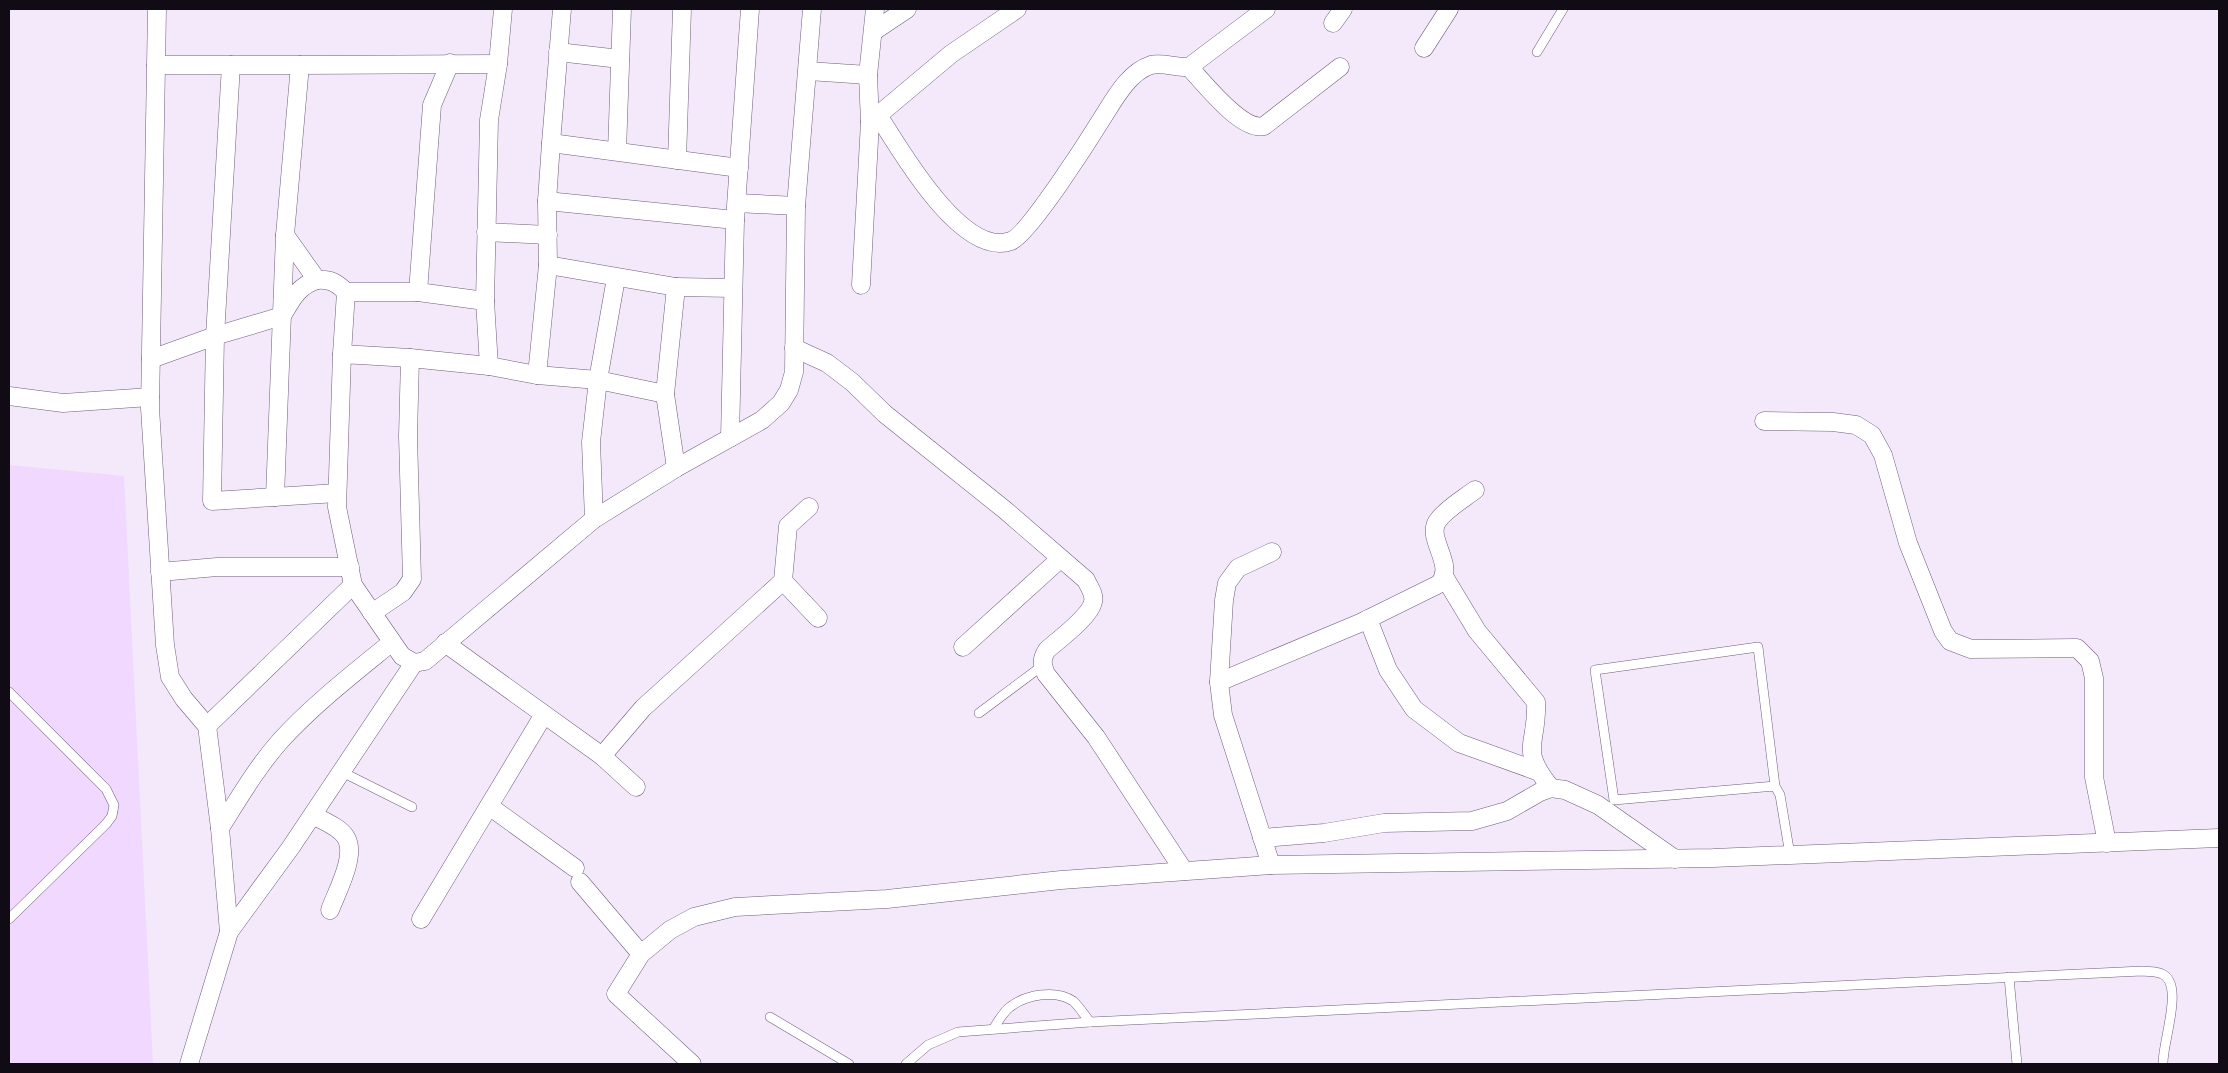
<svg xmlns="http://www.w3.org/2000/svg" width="2228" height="1073" viewBox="0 0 2228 1073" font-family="'Roboto Serif',serif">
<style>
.built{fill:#f0d8ff}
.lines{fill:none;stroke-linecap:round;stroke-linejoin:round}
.service-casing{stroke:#6f5e79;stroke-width:10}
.minor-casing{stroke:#6f5e79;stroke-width:19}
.service{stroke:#fff;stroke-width:9}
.minor{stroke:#fff;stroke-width:18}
</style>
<rect width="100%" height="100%" fill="#f4e8fb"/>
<path class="built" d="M9 465 124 476 153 1064H9Z"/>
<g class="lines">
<defs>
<g id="service">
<path d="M1537 52 1563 9"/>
<path d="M9 692 106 789 114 805 112 816 106 824 9 919"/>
<path d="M979 713 1042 666"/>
<path d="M342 772 412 807"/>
<path d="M1775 786 1758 647 1595 670 1614 800 1775 786 1780 795 1790 855"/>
<path d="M2009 977 2017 1064"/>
<path d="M770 1017 849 1064"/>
<path d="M993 1029C998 1022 1003 1012 1010 1007 1025 995 1055 989 1073 1001 1079 1006 1085 1016 1090 1022"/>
<path d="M906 1064 928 1045 958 1032 1090 1022 2142 971C2148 972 2156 971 2162 974 2185 984 2162 1043 2163 1064"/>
</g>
<g id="minor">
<path d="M157 9 150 408 165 645 170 677 184 699 207 726 220 828 229 932"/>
<path d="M503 9 498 64 489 120 485 301 489 366 537 375 598 380 665 394"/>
<path d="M1333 23 1343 9"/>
<path d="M874 31 907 9"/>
<path d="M1424 48 1449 9"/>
<path d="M558 52 620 59"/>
<path d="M156 65H231L215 336 212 501 337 493"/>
<path d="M231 65H300L285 235 275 497"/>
<path d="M300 65 498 64"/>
<path d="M1189 67C1204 83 1242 132 1264 126L1340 67"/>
<path d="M808 71 868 75"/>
<path d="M878 115C899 148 962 259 1011 241 1029 234 1090 138 1103 117 1115 98 1129 72 1151 65 1162 62 1177 68 1189 67L1266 9"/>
<path d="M870 122 951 54 1017 9"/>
<path d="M551 143 739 168"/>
<path d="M617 151 622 9"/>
<path d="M677 160 682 9"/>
<path d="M547 201 735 220"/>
<path d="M737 203 796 206"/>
<path d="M486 232 548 235"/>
<path d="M285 235 317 280C331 279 337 283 346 292H418L485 301"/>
<path d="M548 265 676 287 733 288"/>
<path d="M861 285 870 122 868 75 875 9"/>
<path d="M676 287 665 394 676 468"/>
<path d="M418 292 432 105 450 63"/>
<path d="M794 348 827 363 852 382 885 414 1005 510 1086 580C1089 587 1095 594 1093 602 1090 617 1058 640 1047 650 1041 659 1042 664 1046 674L1096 737 1184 871"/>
<path d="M342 354 346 292"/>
<path d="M151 359 215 336 282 316C292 299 298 286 317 280"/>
<path d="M489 366 410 358 342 354 337 507 353 585 402 656 414 663 425 661 594 519 676 468 762 420 781 403 789 390 794 372 796 206 812 9"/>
<path d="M537 375 548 265 547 201 551 143 562 9"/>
<path d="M9 396 63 403 150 397"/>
<path d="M1764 421 1833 422 1856 425 1872 435 1883 455 1908 543 1943 631 1950 641 1971 649 2077 648 2090 661 2094 678V777L2107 843"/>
<path d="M730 438 735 220 750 9"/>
<path d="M594 519 591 442 598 380 616 278"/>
<path d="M160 572 217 567H350"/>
<path d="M1445 578 1477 631 1536 702C1538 746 1518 747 1551 788"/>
<path d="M783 581 818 618"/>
<path d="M372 613 403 592 412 579 408 436 410 358"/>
<path d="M1368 619 1388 670 1414 709 1459 743 1537 771"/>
<path d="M445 643 602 756 636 787"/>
<path d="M963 647 1060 559"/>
<path d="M1219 682 1360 623 1439 584C1457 564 1423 537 1439 519 1448 508 1463 499 1475 490"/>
<path d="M207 726 353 585"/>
<path d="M602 756 643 708 783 581 788 526 809 507"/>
<path d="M489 806 575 868"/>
<path d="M313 815C323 821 338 826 345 836 358 854 337 891 330 910"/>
<path d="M220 828C239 798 257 767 281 740 314 704 354 673 392 642"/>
<path d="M1262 838 1324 833 1384 823 1472 821 1507 811 1540 792 1551 788 1565 790 1598 805 1675 859"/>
<path d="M1271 865 1223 715 1219 682 1224 600 1227 583 1238 568 1272 552"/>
<path d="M580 882 641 954"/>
<path d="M421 919 543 716"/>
<path d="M189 1064 229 932 291 847 414 663"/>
<path d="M692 1064 616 994 641 954 670 930 694 917 735 907 887 899 1061 880 1271 865 1713 858 2219 838"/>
</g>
</defs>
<use href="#service" class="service-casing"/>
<use href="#minor" class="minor-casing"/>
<use href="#service" class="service"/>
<use href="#minor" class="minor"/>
</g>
<rect width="2228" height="1073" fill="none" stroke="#110b15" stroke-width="20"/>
</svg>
